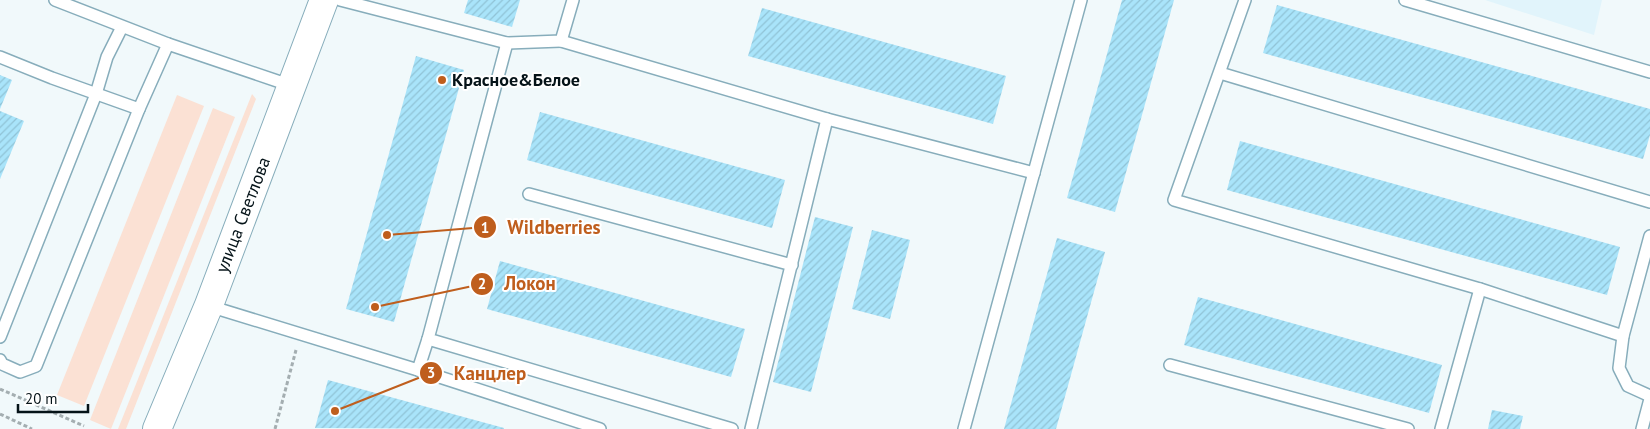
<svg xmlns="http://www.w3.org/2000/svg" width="1650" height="429" viewBox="0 0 1650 429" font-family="'PT Sans',sans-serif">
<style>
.built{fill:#e1f4fb}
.green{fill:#fbe1d4}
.building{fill:url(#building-hatch)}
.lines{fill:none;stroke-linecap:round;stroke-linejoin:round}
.service-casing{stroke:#87adbb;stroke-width:14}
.tertiary-casing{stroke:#87adbb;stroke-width:30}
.path{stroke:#a4aeb1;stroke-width:3;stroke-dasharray:4 2.5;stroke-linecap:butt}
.service{stroke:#fff;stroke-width:11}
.tertiary{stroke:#fff;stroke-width:28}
.poi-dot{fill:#bf5e1d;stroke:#fff;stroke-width:2}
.labels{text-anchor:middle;stroke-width:4;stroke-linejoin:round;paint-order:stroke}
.poi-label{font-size:18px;font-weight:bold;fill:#051318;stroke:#fff;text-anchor:start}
.street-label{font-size:18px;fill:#051318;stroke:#fff}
.leader{fill:none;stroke:#bf5e1d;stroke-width:2}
.callout-dot{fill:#bf5e1d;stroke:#fff;stroke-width:2}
.mark-label{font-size:15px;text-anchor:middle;font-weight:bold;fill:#fff}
.callout-label{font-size:19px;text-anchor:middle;font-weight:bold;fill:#bf5e1d;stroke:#fff;stroke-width:4;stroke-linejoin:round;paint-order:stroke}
</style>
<defs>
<pattern id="building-hatch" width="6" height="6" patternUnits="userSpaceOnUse" patternTransform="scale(1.25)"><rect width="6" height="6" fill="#a9e4fa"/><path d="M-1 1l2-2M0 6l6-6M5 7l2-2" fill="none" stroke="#90c3d6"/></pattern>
</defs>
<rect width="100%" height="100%" fill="#f1f9fb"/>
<path class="built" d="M1485 0H1602L1594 35Z"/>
<g class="green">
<path d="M252 94 256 99 126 429H118Z"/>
<path d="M177 95 204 106 84 406 57 395Z"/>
<path d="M213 108 235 117 111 429 90 420Z"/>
</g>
<g class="building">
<path d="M468 0H520L512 27 464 13Z"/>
<path d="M1122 0H1174L1115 212 1067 198Z"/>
<path d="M1277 5 1650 109V135L1643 159 1263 53Z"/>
<path d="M762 8 1006 76 993 124 748 56Z"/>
<path d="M416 56 464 70 394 322 346 309Z"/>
<path d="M0 75 12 80 0 109Z"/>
<path d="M0 111 24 121 0 179Z"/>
<path d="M540 112 785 180 772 228 527 160Z"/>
<path d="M1240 141 1620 247 1607 295 1227 190Z"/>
<path d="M815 217 853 227 811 392 773 382Z"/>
<path d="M872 230 910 240 890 319 852 309Z"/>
<path d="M1057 238 1105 252 1056 429H1004Z"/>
<path d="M500 261 745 329 731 377 487 309Z"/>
<path d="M1198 297 1442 365 1429 413 1184 345Z"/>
<path d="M328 380 504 428V429L315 428Z"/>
<path d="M1492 410 1523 416 1520 429H1488Z"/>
</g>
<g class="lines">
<defs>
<g id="service">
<path d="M55 0 168 44 292 86"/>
<path d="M340 0 507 43 561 41 573 0"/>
<path d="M1245 0 1174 200 1480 289 1623 336"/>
<path d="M1405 0 1650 72"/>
<path d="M561 41 827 119"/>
<path d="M507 43 428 339 732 429"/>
<path d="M0 57 52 78 139 109 168 44"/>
<path d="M1220 73 1650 202"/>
<path d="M529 194 792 265"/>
<path d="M1650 236 1623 336 1619 368 1628 386 1650 396"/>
<path d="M209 306 418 370 428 339"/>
<path d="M0 337 96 94 107 57 122 27"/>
<path d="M0 360 2 364 20 372 36 366 139 109"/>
<path d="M1170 365 1408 429"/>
<path d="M418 370 600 429"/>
<path d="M751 429 827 119 1034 173"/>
<path d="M964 429 1081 0"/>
<path d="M1441 429 1480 289"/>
<path d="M1642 429 1650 399"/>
</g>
<path id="tertiary" d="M157 429 209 305 324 0"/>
</defs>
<use href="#service" class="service-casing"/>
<use href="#tertiary" class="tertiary-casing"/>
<g class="path">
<path d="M0 389 84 426"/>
<path d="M0 414 32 429"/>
<path d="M275 429 296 350"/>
</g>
<use href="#service" class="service"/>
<use href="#tertiary" class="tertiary"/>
</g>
<circle class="poi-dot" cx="442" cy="80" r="5"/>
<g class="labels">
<g class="poi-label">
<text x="452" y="86">Красное&amp;Белое</text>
</g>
<g class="street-label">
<text transform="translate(243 215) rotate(-69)" y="6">улица Светлова</text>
</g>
</g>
<path class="leader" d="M387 235L485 227M375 307L482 284M335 411L431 373"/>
<g class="callout-dot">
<circle cx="387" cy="235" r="5"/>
<circle cx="375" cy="307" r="5"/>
<circle cx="335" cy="411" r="5"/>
<circle cx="485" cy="227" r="12"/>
<circle cx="482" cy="284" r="12"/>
<circle cx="431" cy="373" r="12"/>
</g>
<g class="mark-label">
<text x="485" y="233">1</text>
<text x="482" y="289">2</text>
<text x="431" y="378">3</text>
</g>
<g class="callout-label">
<text x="554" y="234">Wildberries</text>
<text x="530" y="290">Локон</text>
<text x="490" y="380">Канцлер</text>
</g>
<path d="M18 404v8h70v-8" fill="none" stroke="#051318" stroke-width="2.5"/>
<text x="25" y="404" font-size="15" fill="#051318" stroke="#ffffff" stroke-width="4" paint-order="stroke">20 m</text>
</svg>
